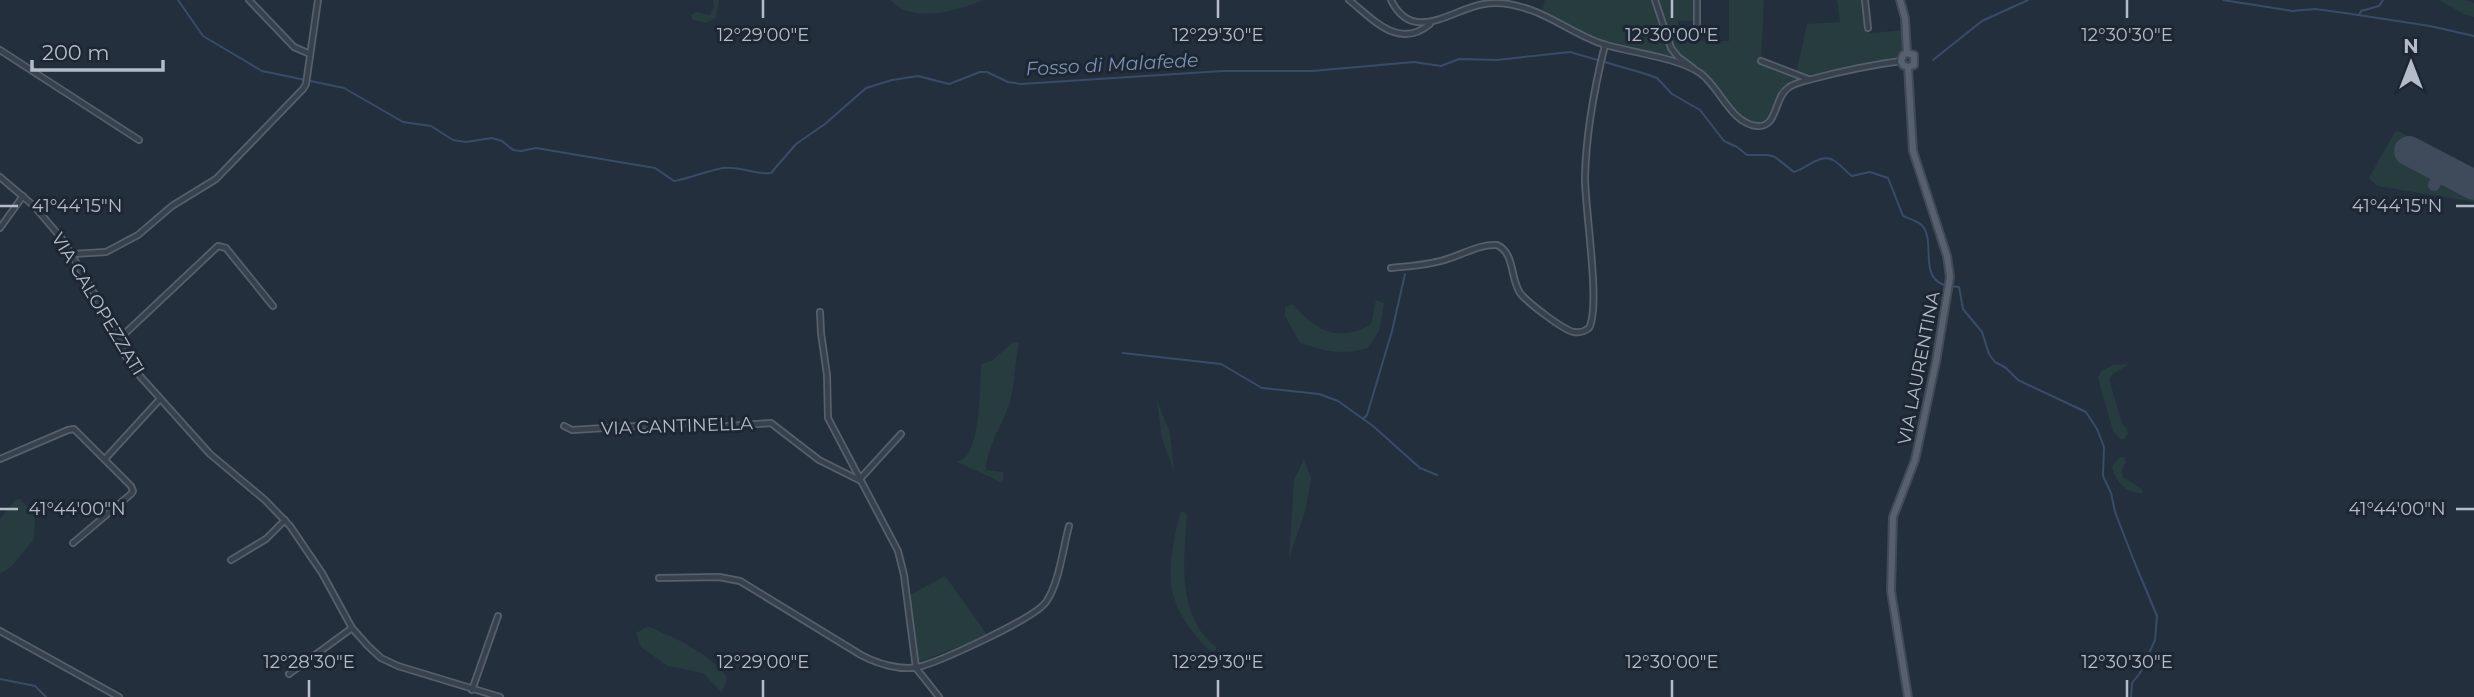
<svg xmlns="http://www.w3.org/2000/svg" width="2474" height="697" viewBox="0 0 2474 697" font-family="Montserrat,sans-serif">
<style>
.green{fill:#263c3f}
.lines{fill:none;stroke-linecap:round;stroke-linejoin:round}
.stream{stroke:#394c67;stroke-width:2}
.taxiway{stroke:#3f4a5a;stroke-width:12}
.runway{stroke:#3f4a5a;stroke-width:30}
.minor-casing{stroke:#565f6c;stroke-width:8}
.major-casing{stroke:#414a57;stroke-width:10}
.minor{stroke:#38414e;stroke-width:4.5}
.major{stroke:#56606e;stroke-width:6}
.ticks{fill:none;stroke:#b4bcc9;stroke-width:2.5}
.labels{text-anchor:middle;stroke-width:6;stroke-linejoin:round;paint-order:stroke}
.street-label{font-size:18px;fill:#b4bcc9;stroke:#1d2633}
.water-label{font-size:19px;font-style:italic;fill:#7c92b1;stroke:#1d2633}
.ticks-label{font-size:18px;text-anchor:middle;fill:#b4bcc9;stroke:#1d2633;stroke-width:6;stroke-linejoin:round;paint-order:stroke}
</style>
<rect width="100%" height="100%" fill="#242f3e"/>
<g class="green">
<path d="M713 0H719L716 18 706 23 693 20 691 16 695 12 710 15 714 7Z"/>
<path d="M891 0H984C958 10 912 25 891 0Z"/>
<path d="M1545 0H1697V21H1678V41H1729V0H1764L1761 61 1796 74 1807 24 1840 22 1837 0H1865L1870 33 1906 30 1914 65 1905 67 1901 61 1785 86 1772 119 1761 126 1741 119 1700 73 1672 62 1605 45 1541 14Z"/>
<path d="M2439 0H2465L2474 3V17L2464 14Z"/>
<path d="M2398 131 2474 171V202L2377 186 2369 178 2395 132Z"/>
<path d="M1376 300 1384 303 1379 331 1368 348C1341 356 1326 351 1300 343L1285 316V307L1293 304C1315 330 1338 344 1371 324Z"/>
<path d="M1013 342 1019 343C1015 361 1015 380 1011 398 1005 423 987 443 986 470L1003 472V483L957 462C962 460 966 458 969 452 980 433 980 386 981 364L993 360Z"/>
<path d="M2129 364 2113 374 2109 379 2122 423 2127 429 2128 434 2124 439H2120L2113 431 2098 378 2101 371 2113 365Z"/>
<path d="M1157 401 1170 433 1174 471 1162 439Z"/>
<path d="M2120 457H2123L2126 461 2122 471 2123 477 2142 489 2143 493C2127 495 2115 481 2112 466Z"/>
<path d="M1304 459 1311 478 1306 509 1289 558 1294 480Z"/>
<path d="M16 499H20L35 515 34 539 11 567 0 574V519Z"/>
<path d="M1184 511 1187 515C1184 558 1176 616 1216 647V650L1210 651C1163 603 1165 576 1180 513Z"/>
<path d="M945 576 988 636 918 662 910 595Z"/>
<path d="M648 626C678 640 708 651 727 678L722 693 703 673 668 666 641 647 636 633Z"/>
</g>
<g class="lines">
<g class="stream">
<path d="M178 0 203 36 262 71 344 88 403 122 431 126 453 140 466 142 492 138 502 141 513 150 521 151 536 148 655 168 674 181C691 178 706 171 723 168 740 166 755 175 771 173L796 144 825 124 866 88 892 80 918 76 949 84 980 72H987L1008 82 1021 84 1222 71H1312L1414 62 1441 66 1459 59 1497 60 1570 52 1646 74 1657 78 1672 94 1700 110 1724 141 1737 147 1747 155H1768L1775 157 1794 172C1806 169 1820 153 1833 160 1840 164 1845 171 1852 176L1870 172 1888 178 1903 216C1908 218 1914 220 1919 223 1938 236 1918 274 1942 284 1947 286 1954 286 1959 287L1963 309 1982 332 1989 354 1995 362 2006 368 2018 380 2086 412 2097 429 2104 447 2103 476 2111 493 2115 512 2134 561 2157 616 2155 640 2140 673 2132 683 2131 697"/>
<path d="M2223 0 2292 11 2315 9 2345 13 2430 26 2474 36"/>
<path d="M2359 15 2361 11 2379 6 2383 0"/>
<path d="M1933 60 1982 21 2028 0"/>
<path d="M1123 353 1221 364 1262 388 1319 394 1338 401 1373 426 1420 468 1437 475"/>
<path d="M1363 419 1367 415 1392 331 1405 274"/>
<path d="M0 679 35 686 46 697"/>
</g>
<path class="taxiway" d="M2434 185 2442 169"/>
<path class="runway" d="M2409 151 2474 185"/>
<defs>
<g id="minor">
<path d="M249 0 294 47 310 54"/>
<path d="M1349 0C1374 20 1399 50 1430 24"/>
<path d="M1391 0C1413 45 1452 9 1484 4 1501 1 1516 5 1531 10 1556 19 1578 36 1603 44 1631 53 1677 57 1700 73 1720 87 1730 123 1757 126 1778 128 1774 97 1788 88 1794 83 1805 81 1812 79 1842 71 1871 65 1901 61"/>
<path d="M1655 0 1671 48 1678 57 1693 68"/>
<path d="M1865 0 1868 28"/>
<path d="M1697 28V0"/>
<path d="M0 50 139 140"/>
<path d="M1761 61 1808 79"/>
<path d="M0 177 34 206 63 240 95 295 124 354 140 376 210 454 265 500 290 526 322 573 352 628 368 646 381 658 398 666 500 697"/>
<path d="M0 228 23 196"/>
<path d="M73 254 106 252 138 235 172 206 216 179 303 89 306 84 318 0"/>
<path d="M1391 268C1410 266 1432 265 1450 258 1466 253 1480 244 1497 245 1515 253 1510 278 1520 293 1527 302 1563 330 1574 332 1580 333 1584 332 1589 328 1601 306 1585 210 1585 178 1586 132 1594 89 1605 45"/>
<path d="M820 312 821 333 827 375 828 418 898 551 904 575 916 668 939 697"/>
<path d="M117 341 218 246 226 248 273 306"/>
<path d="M564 426 572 430 687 423 714 427 771 423 819 460 859 480 901 434"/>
<path d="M0 459 68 430 74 429 131 486 133 491 131 494 73 543"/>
<path d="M105 459 160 399"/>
<path d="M231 560 266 539 285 520"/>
<path d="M659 578 719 577 740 581 861 655C876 663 900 671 918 667 939 662 1034 619 1046 602 1059 584 1063 548 1069 526"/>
<path d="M0 631 119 697"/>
<path d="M289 674 352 628"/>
<path d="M472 690 498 616"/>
</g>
<g id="major">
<path d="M1900 0 1905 18 1907 53 1903 55 1901 61 1903 65 1908 67"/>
<path d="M1907 53 1914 55V65L1908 67"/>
<path d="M1908 697 1891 591 1893 517 1915 460 1936 362 1950 277 1947 256 1913 151 1908 67"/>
</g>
</defs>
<use href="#minor" class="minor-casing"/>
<use href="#major" class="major-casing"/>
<use href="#minor" class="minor"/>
<use href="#major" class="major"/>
</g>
<path class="ticks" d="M763 0V18M1218 0V18M1672 0V18M2127 0V18M0 206H18M2456 206H2474M0 509H18M2456 509H2474M309 680V697M763 680V697M1218 680V697M1672 680V697M2127 680V697"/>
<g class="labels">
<g class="street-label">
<text transform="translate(98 304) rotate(59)" y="6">VIA CALOPEZZATI</text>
<text transform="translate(1919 368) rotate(-79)" y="6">VIA LAURENTINA</text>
<text transform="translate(677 426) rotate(-2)" y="6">VIA CANTINELLA</text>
</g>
<g class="water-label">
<text transform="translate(1112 64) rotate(-3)" y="7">Fosso di Malafede</text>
</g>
</g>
<g class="ticks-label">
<text x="763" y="41">12°29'00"E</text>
<text x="1218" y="41">12°29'30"E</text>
<text x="1672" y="41">12°30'00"E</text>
<text x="2127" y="41">12°30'30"E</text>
<text x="77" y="212">41°44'15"N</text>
<text x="2397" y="212">41°44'15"N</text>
<text x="77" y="515">41°44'00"N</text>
<text x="2397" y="515">41°44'00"N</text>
<text x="309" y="668">12°28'30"E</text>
<text x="763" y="668">12°29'00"E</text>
<text x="1218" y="668">12°29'30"E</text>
<text x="1672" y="668">12°30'00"E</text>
<text x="2127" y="668">12°30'30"E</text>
</g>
<g transform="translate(2411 63)" stroke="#1d2633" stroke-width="5" paint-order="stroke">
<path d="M0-5L12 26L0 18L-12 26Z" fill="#b4bcc9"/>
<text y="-10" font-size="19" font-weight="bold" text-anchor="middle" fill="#b4bcc9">N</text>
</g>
<path d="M32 60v10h131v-10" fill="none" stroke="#b4bcc9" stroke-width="3.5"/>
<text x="42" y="60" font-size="21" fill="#b4bcc9" stroke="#1d2633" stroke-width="5" paint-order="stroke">200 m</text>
</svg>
